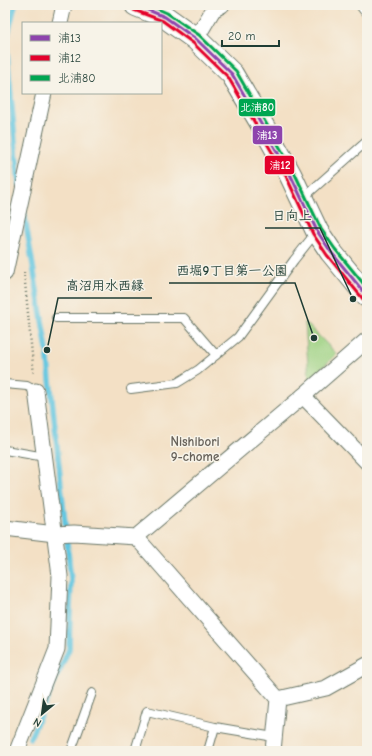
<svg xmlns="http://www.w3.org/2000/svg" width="372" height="756" viewBox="0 0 372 756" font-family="'Comic Neue','Klee One',sans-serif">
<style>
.green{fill:#9cd181;stroke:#5e875a}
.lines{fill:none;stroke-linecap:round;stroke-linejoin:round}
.stream{stroke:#62c6e0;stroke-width:5.5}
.lane-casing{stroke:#697667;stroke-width:10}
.street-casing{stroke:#697667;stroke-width:17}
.primary-casing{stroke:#697667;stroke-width:24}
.path{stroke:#697667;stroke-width:2.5;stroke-dasharray:1 3;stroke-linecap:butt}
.lane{stroke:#fff;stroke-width:8}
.street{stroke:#fff;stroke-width:15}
.primary{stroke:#fff;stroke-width:22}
.bus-1-casing{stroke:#f7f3e8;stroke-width:6}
.bus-2-casing{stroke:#f7f3e8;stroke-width:6}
.bus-3-casing{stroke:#f7f3e8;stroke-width:6}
.bus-1{stroke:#8e44ad;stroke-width:3}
.bus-2{stroke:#e4002b;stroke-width:3}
.bus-3{stroke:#00a651;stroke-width:3}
.labels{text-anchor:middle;stroke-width:3;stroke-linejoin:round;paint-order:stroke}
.neighbourhood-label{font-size:13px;font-weight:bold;fill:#67625a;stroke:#f7f3e8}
.leader{fill:none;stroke:#1f3d34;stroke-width:1.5}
.callout-dot{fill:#1f3d34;stroke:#f7f3e8;stroke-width:1.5}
.callout-label{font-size:13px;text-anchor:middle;font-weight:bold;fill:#1f3d34;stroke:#f7f3e8;stroke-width:3;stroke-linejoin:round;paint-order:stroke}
.line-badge{stroke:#f7f3e8;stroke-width:1.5}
.badge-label{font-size:11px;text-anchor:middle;font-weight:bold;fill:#fff}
</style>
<rect width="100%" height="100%" fill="#f7f3e8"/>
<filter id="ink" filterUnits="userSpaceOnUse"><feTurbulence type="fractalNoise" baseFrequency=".025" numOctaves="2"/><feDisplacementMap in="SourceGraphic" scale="8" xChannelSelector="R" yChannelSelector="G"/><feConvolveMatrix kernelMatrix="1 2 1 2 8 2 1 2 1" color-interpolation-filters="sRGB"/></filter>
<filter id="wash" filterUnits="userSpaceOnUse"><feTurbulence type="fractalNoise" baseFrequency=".012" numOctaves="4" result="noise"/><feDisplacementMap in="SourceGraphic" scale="16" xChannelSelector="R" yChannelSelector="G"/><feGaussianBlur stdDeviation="0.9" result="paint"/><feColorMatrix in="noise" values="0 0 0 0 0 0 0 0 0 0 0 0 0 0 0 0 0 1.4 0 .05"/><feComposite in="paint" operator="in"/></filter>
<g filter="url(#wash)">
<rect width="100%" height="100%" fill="#f3e0c5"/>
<path class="green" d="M305 322 337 354 309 380Z"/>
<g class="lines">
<g class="stream">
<path d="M15 5 6 42 19 184"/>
<path d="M24 212 47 350 71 580 69 649 30 738"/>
</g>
</g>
</g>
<g filter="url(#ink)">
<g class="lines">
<defs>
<g id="lane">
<path d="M303 198 367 141"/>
<path d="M56 318H184L216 355"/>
<path d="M5 384 27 386 36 391"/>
<path d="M131 389 177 383 198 370 238 337 294 260 317 231"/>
<path d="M5 450 45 457"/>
<path d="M71 751 92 693"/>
<path d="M135 751 147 711 215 727 274 737"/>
<path d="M208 751 215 727"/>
</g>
<g id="street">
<path d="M364 5 367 9"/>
<path d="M60 23 64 5"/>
<path d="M196 39 213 10 222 5"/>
<path d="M5 273 44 93"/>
<path d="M303 396 367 462"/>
<path d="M5 528 55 534 74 533 136 537 303 396 367 340"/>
<path d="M136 537 278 699 273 751"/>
<path d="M278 699 326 688 367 665"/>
<path d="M17 751 57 649 60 576 36 391"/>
</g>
<path id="primary" d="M136 5 165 17 196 39 232 74 270 138 290 174 317 231 331 252 367 296"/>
</defs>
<use href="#lane" class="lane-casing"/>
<use href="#street" class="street-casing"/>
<use href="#primary" class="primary-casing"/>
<path class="path" d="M24 272 34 375"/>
<use href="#lane" class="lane"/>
<use href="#street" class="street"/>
<use href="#primary" class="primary"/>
<defs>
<path id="bus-1" d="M136 5 165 17 196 39 232 74 290 174 317 231 331 252 367 296"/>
<path id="bus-2" d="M134 10 163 21 193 43 228 77 286 176 313 234 327 255 363 299"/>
<path id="bus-3" d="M149 5 167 13 199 35 236 71 294 172 321 229 335 249 367 288"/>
</defs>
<use href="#bus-1" class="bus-1-casing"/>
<use href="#bus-2" class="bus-2-casing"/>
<use href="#bus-3" class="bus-3-casing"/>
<use href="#bus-1" class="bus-1"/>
<use href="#bus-2" class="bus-2"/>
<use href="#bus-3" class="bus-3"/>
</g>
</g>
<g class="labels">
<g class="neighbourhood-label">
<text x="195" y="446">Nishibori<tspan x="195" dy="15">9-chome</tspan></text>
</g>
</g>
<path class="leader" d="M353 299L320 228H265M314 338L295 283H169M47 350L58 298H152"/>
<g class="callout-dot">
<circle cx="353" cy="299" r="4"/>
<circle cx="314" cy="338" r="4"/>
<circle cx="47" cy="350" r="4"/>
</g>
<g class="callout-label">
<text x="292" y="220">日向上</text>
<text x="232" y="275">西堀9丁目第一公園</text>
<text x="105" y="290">高沼用水西縁</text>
</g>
<g class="line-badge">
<rect x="238" y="98" width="38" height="19" rx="4" fill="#00a651"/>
<rect x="252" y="125" width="31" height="20" rx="4" fill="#8e44ad"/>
<rect x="264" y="155" width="31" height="20" rx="4" fill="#e4002b"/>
</g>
<g class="badge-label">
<text x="257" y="111">北浦80</text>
<text x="267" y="139">浦13</text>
<text x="280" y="169">浦12</text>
</g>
<rect width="372" height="756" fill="none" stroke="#f7f3e8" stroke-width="20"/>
<rect x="22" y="22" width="140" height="72" fill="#f7f3e8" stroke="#a1aaa0"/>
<rect x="30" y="35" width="20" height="6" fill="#8e44ad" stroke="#a1aaa0"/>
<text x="58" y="42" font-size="12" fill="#1f3d34">浦13</text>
<rect x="30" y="55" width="20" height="6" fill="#e4002b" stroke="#a1aaa0"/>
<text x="58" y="62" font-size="12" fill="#1f3d34">浦12</text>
<rect x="30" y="75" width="20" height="6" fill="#00a651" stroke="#a1aaa0"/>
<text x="58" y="82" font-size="12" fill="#1f3d34">北浦80</text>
<g transform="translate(42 714) rotate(209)" stroke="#f7f3e8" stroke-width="3" paint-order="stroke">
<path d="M0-3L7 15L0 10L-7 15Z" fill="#1f3d34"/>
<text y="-6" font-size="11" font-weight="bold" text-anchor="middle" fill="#1f3d34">N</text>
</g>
<path d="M222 40v6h57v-6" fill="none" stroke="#1f3d34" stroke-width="2"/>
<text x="228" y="40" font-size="12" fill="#1f3d34" stroke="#f7f3e8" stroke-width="3" paint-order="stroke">20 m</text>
</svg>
